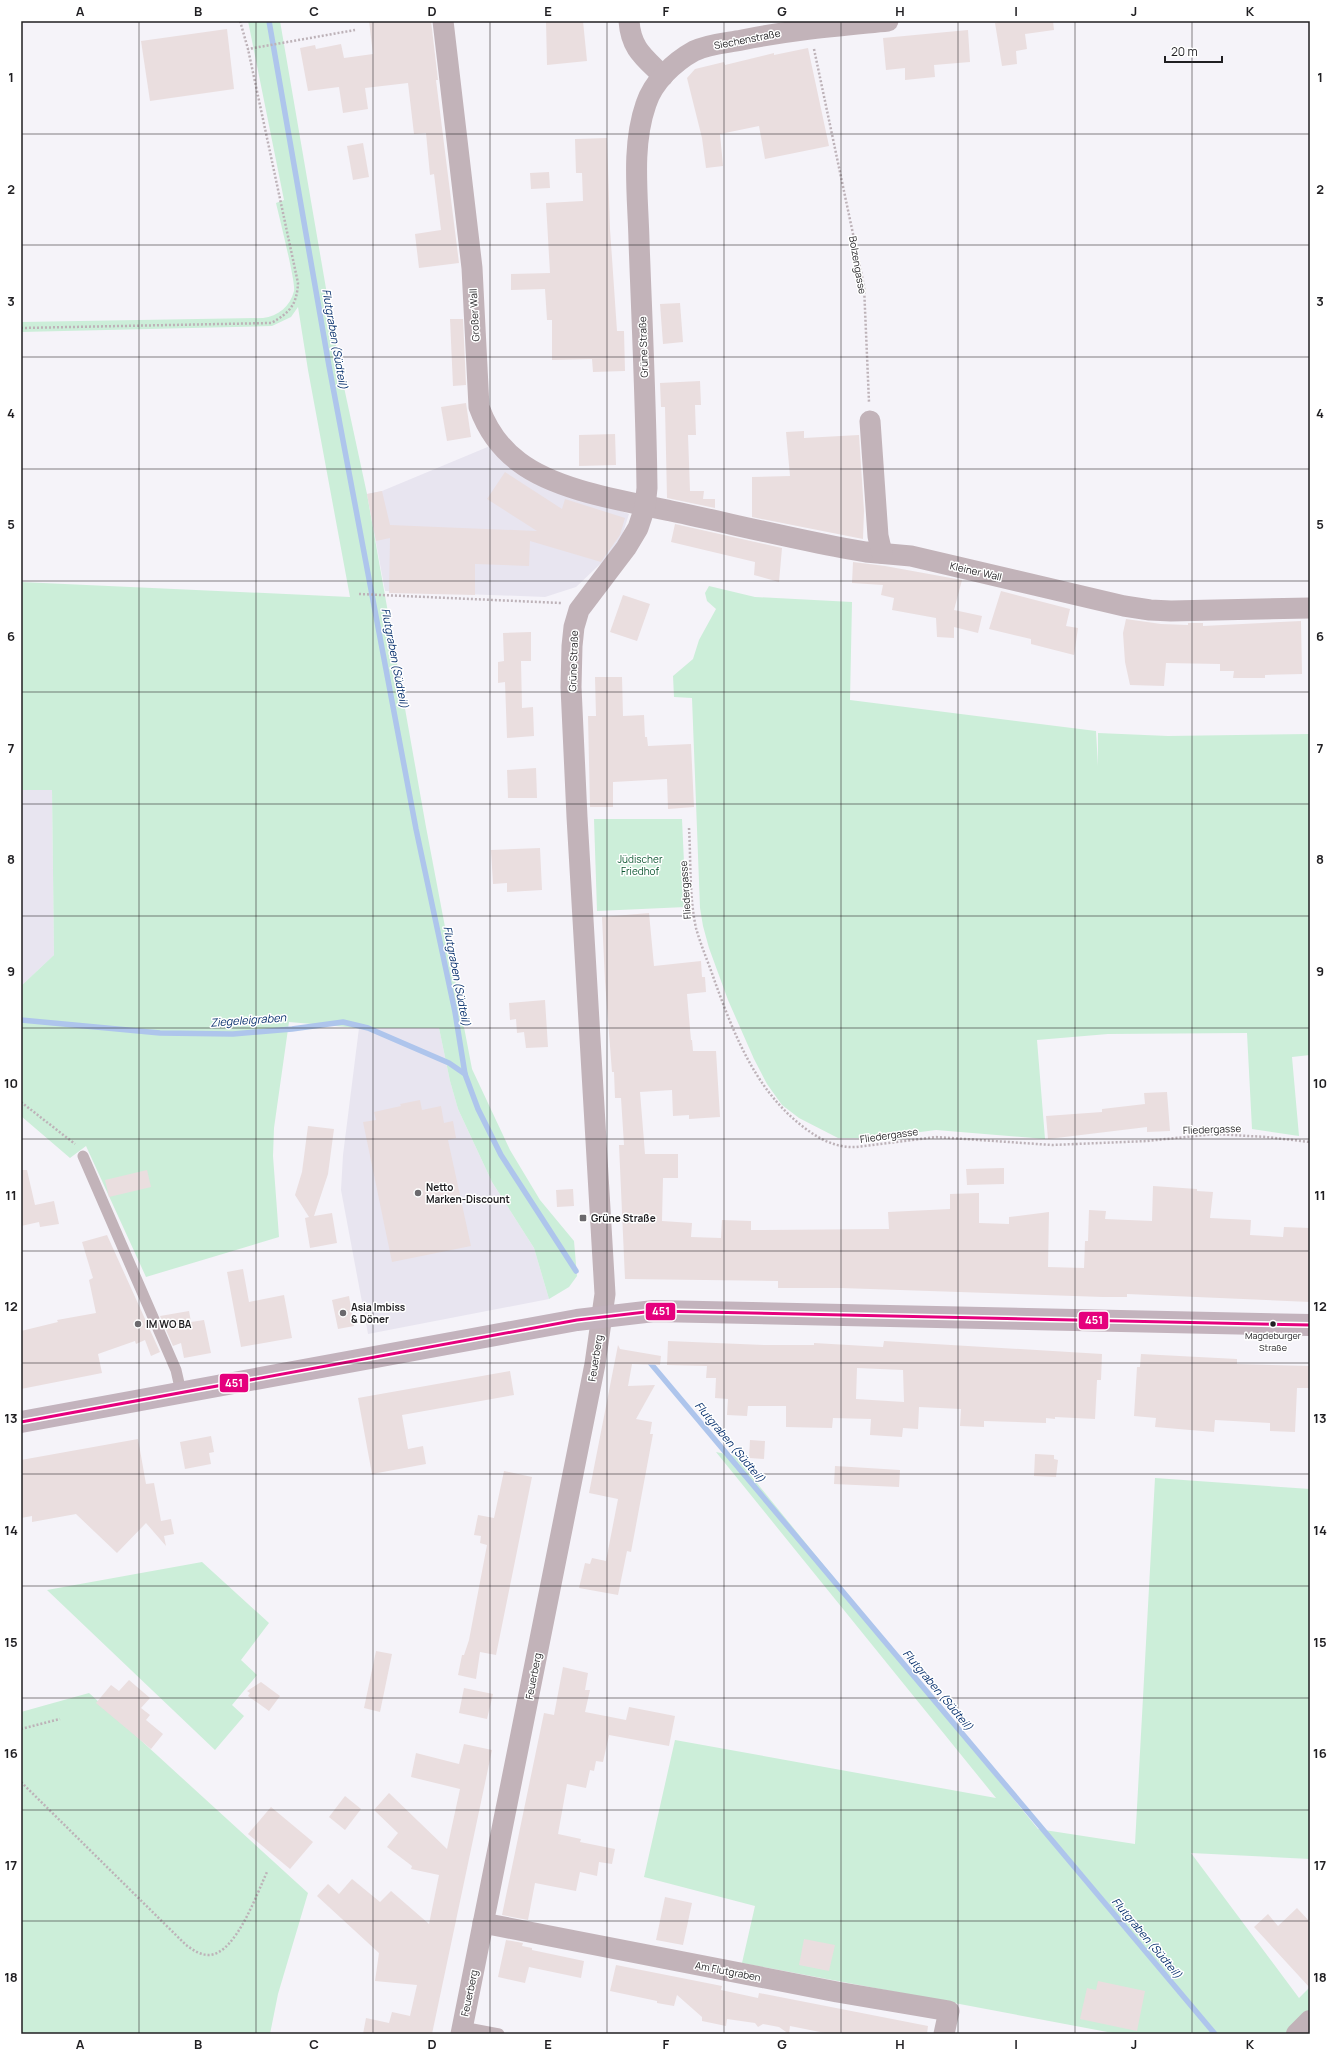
<svg xmlns="http://www.w3.org/2000/svg" width="1331" height="2055" viewBox="0 0 1331 2055" font-family="Manrope,sans-serif">
<style>
.built{fill:#e8e5f0}
.green{fill:#cceed9}
.lines{fill:none;stroke-linecap:round;stroke-linejoin:round}
.stream{stroke:#aec5ec;stroke-width:5.5}
.building{fill:#eadedf;fill-rule:evenodd}
.path{stroke:#bdb2b8;stroke-width:2.5;stroke-dasharray:2 2;stroke-linecap:butt}
.lane{stroke:#c2b3b9;stroke-width:11}
.street{stroke:#c2b3b9;stroke-width:21}
.secondary{stroke:#c1b2b8;stroke-width:22}
.primary{stroke:#c3b3bd;stroke-width:22}
.bus-1-casing{stroke:#fff;stroke-width:6}
.bus-1{stroke:#e5007d;stroke-width:3}
.grid{fill:none;stroke:#201f22;stroke-width:1;stroke-opacity:0.55}
.poi-dot{fill:#6b696d;stroke:#fff;stroke-width:1.5}
.bus-dot{fill:#201f22;stroke:#fff;stroke-width:1.5}
.labels{text-anchor:middle;stroke-width:3;stroke-linejoin:round;paint-order:stroke}
.bus-label{font-size:9px;fill:#201f22;stroke:#fff}
.street-label{font-size:10px;fill:#201f22;stroke:#fff}
.park-label{font-size:10px;fill:#0a552f;stroke:#fff}
.poi-label{font-size:10px;font-weight:bold;fill:#201f22;stroke:#fff;text-anchor:start}
.water-label{font-size:11px;font-style:italic;fill:#052e6c;stroke:#fff}
.line-badge{stroke:#fff;stroke-width:1.5}
.badge-label{font-size:11px;text-anchor:middle;font-weight:bold;fill:#fff}
.neatline{fill:none;stroke:#201f22;stroke-width:1.5}
.grid-label{font-size:13px;text-anchor:middle;font-weight:bold;fill:#201f22}
</style>
<rect width="100%" height="100%" fill="#f5f3f9"/>
<g class="built">
<path d="M490 446 546 484 629 514 621 539 616 549 576 587 545 597 385 591 367 494 382 491Z"/>
<path d="M21 790H52L54 955 21 986Z"/>
<path d="M359 1028H439L450 1081 458 1109 492 1182 534 1248 549 1299 368 1334 341 1190 343 1155Z"/>
</g>
<g class="green">
<path d="M248 21H280L339 364 367 494 426 827 472 1069 510 1150 540 1200 574 1241 577 1276 569 1287 549 1299 534 1248 492 1182 458 1109 450 1081 439 1028H359L289 1022 274 1128 273 1156 279 1237 146 1277 86 1146 70 1158 21 1116V986L54 955 52 790H21V582L350 597 308 370 298 307 291 317 272 326 21 332V322L263 318C278 316 290 307 294 291 296 283 279 216 276 203L284 200Z"/>
<path d="M709 586 755 597 852 602 850 700 1096 731 1098 766V733L1168 736 1310 734V1055L1292 1057 1299 1136 1252 1129 1247 1033 1108 1034 1037 1040 1045 1139 936 1130 874 1138H838L799 1118 782 1105 767 1084 754 1059 728 1000 709 948 703 926 700 908 692 698 674 697 673 676 693 659 699 640 716 609 707 601 705 593Z"/>
<path d="M594 819H682L686 907 597 911Z"/>
<path d="M716 1452 735 1456 1038 1829 1135 1844 1155 1478 1310 1489V1859L1191 1853 1299 1998 1310 1987V2034H1118L742 1963 755 1906 644 1877 675 1740 996 1798Z"/>
<path d="M202 1562 269 1623 241 1660 257 1675 232 1705 244 1716 215 1750 47 1590Z"/>
<path d="M89 1693 308 1893 278 1994 270 2034H21V1712Z"/>
</g>
<g class="lines">
<g class="stream">
<path d="M269 21 329 366 416 829 455 1012 465 1074 478 1109 501 1155 576 1271"/>
<path d="M21 1020 160 1033 233 1034 292 1029 343 1022 368 1028 449 1063 465 1074"/>
<path d="M647 1359 1215 2034"/>
</g>
</g>
<g class="building">
<path d="M369 21H431L438 80H436L459 263 419 268 415 234 441 230 434 174 430 175 426 133 414 134 408 83 365 88 368 109 343 113 339 87 308 91 300 48 315 45 316 49 341 44 344 58 373 54Z"/>
<path d="M546 21H583L587 61 547 65Z"/>
<path d="M1003 21H1053L1054 30 1025 34 1027 49 1016 51 1017 64 1002 66 995 23Z"/>
<path d="M227 29 234 89 150 101 141 41Z"/>
<path d="M968 30 970 62 934 65 935 77 905 80V68L886 70 883 38Z"/>
<path d="M808 48 829 146 765 159 759 126 720 134 723 166 706 168 702 138 687 78 695 69 724 62 725 65 774 53V55Z"/>
<path d="M607 138 610 229 617 331H624L625 371 593 372 592 359 552 360V320H547L545 289 511 290V274L550 273 546 203 583 201 582 173H576L575 139Z"/>
<path d="M363 143 369 177 353 180 347 146Z"/>
<path d="M549 172 550 188 531 189 530 173Z"/>
<path d="M680 303 683 342 663 344 660 304Z"/>
<path d="M450 319H463L466 385 453 386Z"/>
<path d="M700 381 701 405H695L696 435H688L690 491H704L703 499H715V508L667 498 665 407H661L660 383Z"/>
<path d="M466 403 471 437 447 441 441 407Z"/>
<path d="M804 431V438L859 435 864 511 863 539 752 517V477L790 476 786 432Z"/>
<path d="M615 434 616 465 579 466V435Z"/>
<path d="M505 472 562 509 565 499 625 518 620 535 601 562 530 541 529 566 475 564V595L389 593 390 538 376 541 367 494 382 491 390 525 537 531 487 499Z"/>
<path d="M675 524 782 548 779 582 754 575 755 562 671 542Z"/>
<path d="M853 562 885 566 962 580 954 610 982 616 978 633 954 627V638L937 637 936 618 892 610 894 598 881 595 883 585 852 583Z"/>
<path d="M1001 591 1070 609 1066 626 1078 628 1074 655 1031 644V639L989 629Z"/>
<path d="M623 595 650 604 637 641 610 632Z"/>
<path d="M1126 619 1161 624 1188 625V623H1203V626L1301 621 1302 674 1265 675V678H1233L1234 671H1220V664L1166 663 1164 686 1130 685 1125 662 1123 633Z"/>
<path d="M531 632V661H521L522 708 533 707 534 736 507 738 505 682 498 683V662L504 661 503 633Z"/>
<path d="M595 677H622L623 716 644 715 645 737H647L648 746 691 744 694 807 668 809 667 779 613 782V807H590L588 716H596Z"/>
<path d="M536 768 537 798H508L507 770Z"/>
<path d="M540 848 542 890 507 892V883L493 884 491 850Z"/>
<path d="M649 913 654 966 701 961 702 977H705L706 992 687 994 691 1040H692L693 1051H716L720 1117 689 1119V1115L673 1116 672 1090 640 1092 645 1154H678V1178H663L662 1221 692 1223 691 1237 721 1238 722 1220 751 1221V1230L889 1229 888 1212 950 1209V1194L979 1193V1223L1009 1224V1217L1049 1212 1048 1267 1084 1268 1085 1241H1088L1089 1210 1106 1211 1105 1219 1152 1221 1153 1186 1197 1189V1191L1213 1192 1210 1218 1251 1220 1250 1235 1283 1237 1284 1227 1310 1228V1302L1127 1294V1297H1103L841 1288H778V1281L625 1279 619 1145H624L621 1098H615L614 1072H612L605 981 602 917Z"/>
<path d="M545 1000 548 1047 526 1048 524 1032 517 1033 516 1019 510 1020 509 1003Z"/>
<path d="M1167 1092 1170 1131 1147 1132V1127L1048 1139 1046 1116 1102 1112V1109L1145 1104 1144 1093Z"/>
<path d="M420 1100 422 1110 441 1106 444 1123 453 1121 456 1138 448 1140 471 1246 392 1262 363 1122 376 1120 374 1112 401 1106 400 1104Z"/>
<path d="M308 1126 334 1129 328 1174 314 1216 332 1213 337 1243 310 1248 305 1218 309 1217 295 1195 302 1172Z"/>
<path d="M1004 1168V1184L967 1185 966 1169Z"/>
<path d="M21 1170H27L35 1205 54 1201 59 1224 40 1227 39 1222 21 1226Z"/>
<path d="M147 1170 151 1187 109 1197 105 1180Z"/>
<path d="M573 1189 574 1206 557 1207 556 1190Z"/>
<path d="M107 1235 160 1352 151 1356 145 1340 136 1344 135 1341 98 1354 102 1373 21 1389V1331L58 1322 57 1320 96 1313 89 1280 93 1278 82 1242Z"/>
<path d="M243 1269 249 1302 284 1295 292 1338 241 1347 227 1272Z"/>
<path d="M349 1296 354 1326 338 1329 332 1300Z"/>
<path d="M189 1311 191 1322 204 1320 211 1353 184 1358 181 1343 173 1346 160 1316Z"/>
<path d="M668 1341 765 1345H814V1343L883 1347 884 1341 1102 1354 1101 1380H1097L1095 1419 1055 1417V1419L1046 1418V1423L984 1421V1427L960 1426 961 1409 919 1407 918 1429 903 1428 902 1437 870 1435 871 1419 833 1418 832 1428 786 1427V1406H748L747 1416 727 1415 728 1399 715 1398 716 1378H706L707 1366 667 1365ZM857 1368 903 1370 904 1402 856 1399Z"/>
<path d="M618 1345 620 1349 661 1356 660 1365 632 1364 628 1386 655 1385 636 1419 652 1422 650 1434H653L631 1552 627 1551 618 1595 579 1588 585 1563 590 1564 592 1558 606 1561 618 1499 589 1493Z"/>
<path d="M1141 1354 1237 1359V1364L1310 1366V1388H1297L1295 1432 1270 1431V1423L1215 1420 1214 1432 1155 1427 1156 1418 1134 1416 1137 1367H1140Z"/>
<path d="M510 1371 514 1395 402 1415 408 1449 423 1446 426 1464 372 1474 358 1398Z"/>
<path d="M211 1436 214 1452 209 1453 211 1464 185 1469 180 1442Z"/>
<path d="M138 1439 146 1484 154 1483 161 1521 171 1519 174 1534 164 1536 166 1546 146 1523 117 1553 76 1514 32 1522V1516L21 1518V1460Z"/>
<path d="M750 1440 765 1441 764 1459 749 1458Z"/>
<path d="M1035 1454 1054 1455V1459L1058 1460 1056 1477 1034 1476Z"/>
<path d="M835 1466 900 1470 899 1487 834 1484Z"/>
<path d="M504 1471 532 1477 496 1655 480 1652 476 1679 458 1675 462 1655H464L469 1640 487 1545 480 1543 481 1536 474 1535 478 1515 494 1518Z"/>
<path d="M376 1651 392 1654 380 1712 364 1708Z"/>
<path d="M563 1667 588 1673 585 1690H590L585 1712 626 1720 629 1707 675 1716 669 1746 609 1735 603 1762 596 1761 594 1771 590 1770 586 1788 567 1784 558 1834 581 1839 580 1842 615 1849 612 1864 599 1862 597 1876 580 1872 576 1891 535 1883 528 1920 502 1915 544 1713 554 1715Z"/>
<path d="M129 1680 150 1698 141 1708 150 1715 146 1720 163 1734 151 1749 96 1703 111 1685 119 1691Z"/>
<path d="M261 1682 280 1696 269 1711 248 1696 250 1693 247 1691Z"/>
<path d="M464 1688 493 1694 487 1719 459 1713Z"/>
<path d="M464 1744 492 1750 432 2034H363L366 2018 389 2023 392 2012 410 2016 417 1985 375 1981 379 1953 317 1896 328 1884 339 1894 352 1879 380 1902 391 1891 429 1924 439 1875 411 1869 412 1866 387 1847 398 1833 374 1810 389 1793 447 1849 460 1789 411 1777 416 1753 459 1764Z"/>
<path d="M345 1796 361 1809 345 1830 329 1817Z"/>
<path d="M271 1807 313 1842 290 1869 248 1834Z"/>
<path d="M665 1897 692 1903 683 1945 656 1940Z"/>
<path d="M1297 1908 1310 1922V1988L1254 1927 1268 1914 1278 1926Z"/>
<path d="M804 1939 835 1945 829 1971 799 1965Z"/>
<path d="M506 1940 523 1943 522 1946 532 1948V1950L584 1961 581 1978 529 1967 525 1983 498 1977Z"/>
<path d="M616 1965 722 1986 721 1990 758 1998 759 1993 928 2026 927 2034H830L790 2026 789 2034 779 2027 763 2024 758 2027 755 2023 727 2019 726 2026 702 2021V2017L677 1995 674 2006 657 2003V2001L610 1991Z"/>
<path d="M1098 1981 1145 1991 1137 2031 1080 2019 1087 1988 1096 1990Z"/>
</g>
<g class="lines">
<g class="path">
<path d="M240 21 248 49 355 30"/>
<path d="M814 49 864 286 869 402"/>
<path d="M21 328 271 323C290 313 297 304 298 283L248 49"/>
<path d="M359 594 561 603"/>
<path d="M689 828C691 861 689 896 696 928 701 946 709 964 715 982 735 1037 757 1093 806 1129 821 1140 837 1148 856 1147L936 1137 1052 1145 1147 1141 1215 1134 1266 1137 1310 1142"/>
<path d="M21 1102 75 1144"/>
<path d="M21 1729 60 1719"/>
<path d="M21 1782 186 1945C193 1950 200 1955 209 1955 236 1954 257 1893 267 1872"/>
</g>
<g class="lane">
<path d="M83 1156 176 1370 181 1392"/>
<path d="M462 2027 499 2034"/>
</g>
<g class="street">
<path d="M443 21 472 268 479 407C487 429 500 448 519 462 557 491 625 501 671 511 728 523 785 537 843 548L866 552 911 556 1124 606 1150 610 1171 611 1310 608"/>
<path d="M629 21C631 49 644 57 663 76"/>
<path d="M870 421 878 536 882 553"/>
<path d="M483 1923 837 1992 949 2011 944 2034"/>
<path d="M461 2034 595 1364 605 1294 577 817 571 687 572 646 574 627 579 610 626 548 638 528 645 507 647 488C646 405 642 323 639 241 638 196 631 147 646 104 653 82 674 62 694 51 708 44 726 43 742 40 790 30 839 26 888 21"/>
</g>
<path class="secondary" d="M1297 2034 1310 2021"/>
<path class="primary" d="M21 1422 577 1320 654 1311 1310 1325"/>
<defs>
<path id="bus-1" d="M21 1422 577 1320 654 1311 1310 1325"/>
</defs>
<use href="#bus-1" class="bus-1-casing"/>
<use href="#bus-1" class="bus-1"/>
</g>
<path class="grid" d="M139 21V2034M256 21V2034M373 21V2034M490 21V2034M607 21V2034M724 21V2034M841 21V2034M958 21V2034M1075 21V2034M1192 21V2034M21 134H1310M21 245H1310M21 357H1310M21 469H1310M21 581H1310M21 692H1310M21 804H1310M21 916H1310M21 1028H1310M21 1139H1310M21 1251H1310M21 1363H1310M21 1474H1310M21 1586H1310M21 1698H1310M21 1810H1310M21 1921H1310"/>
<g class="poi-dot">
<circle cx="418" cy="1193" r="4"/>
<rect x="579" y="1214" width="8" height="8" rx="2"/>
<circle cx="343" cy="1313" r="4"/>
<circle cx="138" cy="1324" r="4"/>
</g>
<circle class="bus-dot" cx="1273" cy="1324" r="3.5"/>
<g class="labels">
<g class="bus-label">
<text x="1273" y="1339">Magdeburger<tspan x="1273" dy="12">Straße</tspan></text>
</g>
<g class="street-label">
<text transform="translate(747 39) rotate(-11)" y="4">Siechenstraße</text>
<text transform="translate(858 265) rotate(80)" y="4">Bolzengasse</text>
<text transform="translate(474 315) rotate(-93)" y="4">Großer Wall</text>
<text transform="translate(643 347) rotate(-92)" y="4">Grüne Straße</text>
<text transform="translate(976 571) rotate(13)" y="4">Kleiner Wall</text>
<text transform="translate(573 661) rotate(-88)" y="4">Grüne Straße</text>
<text transform="translate(685 890) rotate(-94)" y="4">Fliedergasse</text>
<text transform="translate(1212 1129) rotate(-2)" y="4">Fliedergasse</text>
<text transform="translate(889 1135) rotate(-8)" y="4">Fliedergasse</text>
<text transform="translate(595 1358) rotate(-81)" y="4">Feuerberg</text>
<text transform="translate(533 1676) rotate(-79)" y="4">Feuerberg</text>
<text transform="translate(728 1971) rotate(11)" y="4">Am Flutgraben</text>
<text transform="translate(469 1993) rotate(-78)" y="4">Feuerberg</text>
</g>
<g class="park-label">
<text x="640" y="863">Jüdischer<tspan x="640" dy="12">Friedhof</tspan></text>
</g>
<g class="poi-label">
<text x="426" y="1191">Netto<tspan x="426" dy="12">Marken-Discount</tspan></text>
<text x="591" y="1222">Grüne Straße</text>
<text x="351" y="1311">Asia Imbiss<tspan x="351" dy="12">&amp; Döner</tspan></text>
<text x="146" y="1328">IM WO BA</text>
</g>
<g class="water-label">
<text transform="translate(335 339) rotate(80)" y="4">Flutgraben (Südteil)</text>
<text transform="translate(395 658) rotate(79)" y="4">Flutgraben (Südteil)</text>
<text transform="translate(457 976) rotate(79)" y="4">Flutgraben (Südteil)</text>
<text transform="translate(248 1020) rotate(-4)" y="4">Ziegeleigraben</text>
<text transform="translate(730 1442) rotate(50)" y="4">Flutgraben (Südteil)</text>
<text transform="translate(938 1690) rotate(50)" y="4">Flutgraben (Südteil)</text>
<text transform="translate(1147 1938) rotate(50)" y="4">Flutgraben (Südteil)</text>
</g>
</g>
<g class="line-badge">
<rect x="645" y="1302" width="31" height="19" rx="4" fill="#e5007d"/>
<rect x="1078" y="1311" width="31" height="19" rx="4" fill="#e5007d"/>
<rect x="219" y="1373" width="30" height="20" rx="4" fill="#e5007d"/>
</g>
<g class="badge-label">
<text x="661" y="1315">451</text>
<text x="1094" y="1324">451</text>
<text x="234" y="1387">451</text>
</g>
<rect width="1331" height="2055" fill="none" stroke="#ffffff" stroke-width="44"/>
<path d="M1165 56v6h57v-6" fill="none" stroke="#201f22" stroke-width="2"/>
<text x="1171" y="56" font-size="12" fill="#201f22" stroke="#ffffff" stroke-width="3" paint-order="stroke">20 m</text>
<rect x="22" y="22" width="1287" height="2011" class="neatline"/>
<g class="grid-label">
<text x="80" y="16">A</text>
<text x="198" y="16">B</text>
<text x="314" y="16">C</text>
<text x="432" y="16">D</text>
<text x="548" y="16">E</text>
<text x="666" y="16">F</text>
<text x="782" y="16">G</text>
<text x="900" y="16">H</text>
<text x="1016" y="16">I</text>
<text x="1134" y="16">J</text>
<text x="1250" y="16">K</text>
<text x="11" y="82">1</text>
<text x="1320" y="82">1</text>
<text x="11" y="194">2</text>
<text x="1320" y="194">2</text>
<text x="11" y="306">3</text>
<text x="1320" y="306">3</text>
<text x="11" y="418">4</text>
<text x="1320" y="418">4</text>
<text x="11" y="529">5</text>
<text x="1320" y="529">5</text>
<text x="11" y="641">6</text>
<text x="1320" y="641">6</text>
<text x="11" y="753">7</text>
<text x="1320" y="753">7</text>
<text x="11" y="864">8</text>
<text x="1320" y="864">8</text>
<text x="11" y="976">9</text>
<text x="1320" y="976">9</text>
<text x="11" y="1088">10</text>
<text x="1320" y="1088">10</text>
<text x="11" y="1200">11</text>
<text x="1320" y="1200">11</text>
<text x="11" y="1311">12</text>
<text x="1320" y="1311">12</text>
<text x="11" y="1423">13</text>
<text x="1320" y="1423">13</text>
<text x="11" y="1535">14</text>
<text x="1320" y="1535">14</text>
<text x="11" y="1647">15</text>
<text x="1320" y="1647">15</text>
<text x="11" y="1758">16</text>
<text x="1320" y="1758">16</text>
<text x="11" y="1870">17</text>
<text x="1320" y="1870">17</text>
<text x="11" y="1982">18</text>
<text x="1320" y="1982">18</text>
<text x="80" y="2049">A</text>
<text x="198" y="2049">B</text>
<text x="314" y="2049">C</text>
<text x="432" y="2049">D</text>
<text x="548" y="2049">E</text>
<text x="666" y="2049">F</text>
<text x="782" y="2049">G</text>
<text x="900" y="2049">H</text>
<text x="1016" y="2049">I</text>
<text x="1134" y="2049">J</text>
<text x="1250" y="2049">K</text>
</g>
</svg>
